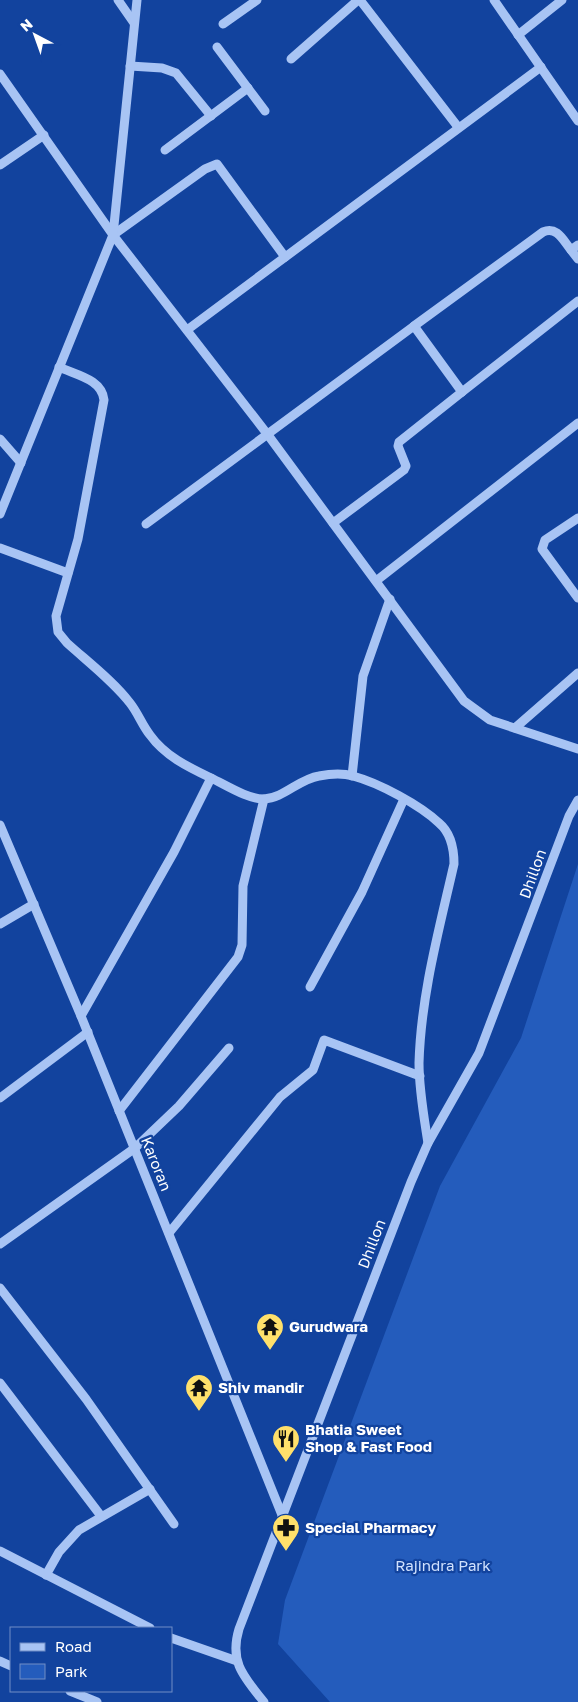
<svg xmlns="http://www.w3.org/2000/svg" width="578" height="1702" viewBox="0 0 578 1702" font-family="'Golos Text',sans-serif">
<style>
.green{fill:#245cbc}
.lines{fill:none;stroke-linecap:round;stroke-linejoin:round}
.minor{stroke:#a8c4f4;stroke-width:9}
.labels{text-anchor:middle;stroke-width:4.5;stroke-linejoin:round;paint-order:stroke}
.street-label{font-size:15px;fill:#fff;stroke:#12439e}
.poi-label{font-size:15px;font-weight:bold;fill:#fff;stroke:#12439e;text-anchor:start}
.park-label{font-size:15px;fill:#d0e1fe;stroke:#12439e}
</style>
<rect width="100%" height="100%" fill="#12439e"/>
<path class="green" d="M578 864V1702H330L278 1644 285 1600 440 1186 521 1038Z"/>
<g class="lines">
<g class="minor">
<path d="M118 0 134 23"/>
<path d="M360 0 458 127"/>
<path d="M494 0 578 121"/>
<path d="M223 24 257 0"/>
<path d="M518 35 562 0"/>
<path d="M217 47 265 111"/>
<path d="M291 59 358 0"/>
<path d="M130 66 162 68 176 73 211 116"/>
<path d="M0 74 113 235 268 435 464 701 490 720 578 749"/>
<path d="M165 150 248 88"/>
<path d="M0 165 44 135"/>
<path d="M113 235 205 169 217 164 285 257"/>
<path d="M578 245 571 250 578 259"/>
<path d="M414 326 543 232C557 226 563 240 571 250"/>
<path d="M187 330 541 67"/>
<path d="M59 367C76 375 102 379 104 400L78 539 56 616 58 632 67 643C88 662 113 681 130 703 138 713 142 725 150 735 165 756 188 767 211 778 226 785 247 799 264 799 284 798 299 779 319 776 329 774 343 773 353 776 379 783 420 805 439 823 451 833 454 849 454 864 439 930 421 995 419 1063 419 1090 424 1117 428 1143"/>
<path d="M0 439 21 463"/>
<path d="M0 514 113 235 137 0"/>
<path d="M578 518 545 540 542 549 578 598"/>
<path d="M333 523 404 470 406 466 398 446 399 442 462 392"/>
<path d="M146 524 414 326 462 392 578 301"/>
<path d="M0 548 68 573"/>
<path d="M376 581 578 423"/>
<path d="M515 728 578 673"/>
<path d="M352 776 363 676 390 599"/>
<path d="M0 825 81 1016 282 1515"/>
<path d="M0 924 34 904"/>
<path d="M310 987 362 892 404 799"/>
<path d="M81 1016 174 852 211 778"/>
<path d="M0 1098 88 1032"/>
<path d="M119 1111 238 957 242 945 243 886 264 799"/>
<path d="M169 1233 280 1097 313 1070 324 1040 420 1076"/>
<path d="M0 1244 135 1148 179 1106 229 1048"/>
<path d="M0 1288 86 1399 174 1524"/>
<path d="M0 1383 101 1516"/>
<path d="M0 1551 150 1628"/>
<path d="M46 1575 59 1552 79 1530 150 1489"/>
<path d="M171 1638 237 1661"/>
<path d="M0 1661 11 1666"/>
<path d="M70 1691 97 1702"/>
<path d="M264 1702C244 1677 229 1662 239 1629L411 1182 428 1143 479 1053 569 816 578 800"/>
</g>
</g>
<defs>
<symbol id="temple-pin" viewBox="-11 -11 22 30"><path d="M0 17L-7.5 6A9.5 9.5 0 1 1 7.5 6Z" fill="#ffe06b" stroke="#12439e"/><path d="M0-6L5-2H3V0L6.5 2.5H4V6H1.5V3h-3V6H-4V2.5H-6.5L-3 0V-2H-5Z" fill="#111"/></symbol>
<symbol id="restaurant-pin" viewBox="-11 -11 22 30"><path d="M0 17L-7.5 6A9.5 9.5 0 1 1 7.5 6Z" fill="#ffe06b" stroke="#12439e"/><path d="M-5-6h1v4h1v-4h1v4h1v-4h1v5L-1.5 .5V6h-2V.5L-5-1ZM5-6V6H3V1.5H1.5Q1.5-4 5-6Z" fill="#111"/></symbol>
<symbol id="pharmacy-pin" viewBox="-11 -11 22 30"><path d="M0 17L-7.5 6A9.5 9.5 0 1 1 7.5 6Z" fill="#ffe06b" stroke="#12439e"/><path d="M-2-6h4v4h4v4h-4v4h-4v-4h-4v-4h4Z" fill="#111"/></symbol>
</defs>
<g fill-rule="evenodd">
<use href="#temple-pin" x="254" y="1311" width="32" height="43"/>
<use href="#temple-pin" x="183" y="1372" width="32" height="43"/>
<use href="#restaurant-pin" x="270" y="1423" width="32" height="43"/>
<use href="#pharmacy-pin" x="270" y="1512" width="32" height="43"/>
</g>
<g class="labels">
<g class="street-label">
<text transform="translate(533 874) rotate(-70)" y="5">Dhillon</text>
<text transform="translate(156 1164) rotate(68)" y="5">Karoran</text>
<text transform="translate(372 1244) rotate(-69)" y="5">Dhillon</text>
</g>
<g class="poi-label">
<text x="289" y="1332">Gurudwara</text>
<text x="218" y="1393">Shiv mandir</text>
<text x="305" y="1435">Bhatia Sweet<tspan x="305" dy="17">Shop &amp; Fast Food</tspan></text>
<text x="305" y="1533">Special Pharmacy</text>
</g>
<g class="park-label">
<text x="443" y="1571">Rajindra Park</text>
</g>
</g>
<rect x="10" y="1627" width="162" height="65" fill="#12439e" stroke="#718ec5"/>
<rect x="20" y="1643" width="25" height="8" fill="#a8c4f4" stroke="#718ec5"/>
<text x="55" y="1652" font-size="15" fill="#ffffff">Road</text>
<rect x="20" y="1664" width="25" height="15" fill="#245cbc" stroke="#718ec5"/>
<text x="55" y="1677" font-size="15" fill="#ffffff">Park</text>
<g transform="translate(35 35) rotate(319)" stroke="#12439e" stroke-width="4" paint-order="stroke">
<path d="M0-4L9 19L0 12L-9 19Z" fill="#ffffff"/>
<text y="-8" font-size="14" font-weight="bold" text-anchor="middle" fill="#ffffff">N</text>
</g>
</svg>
